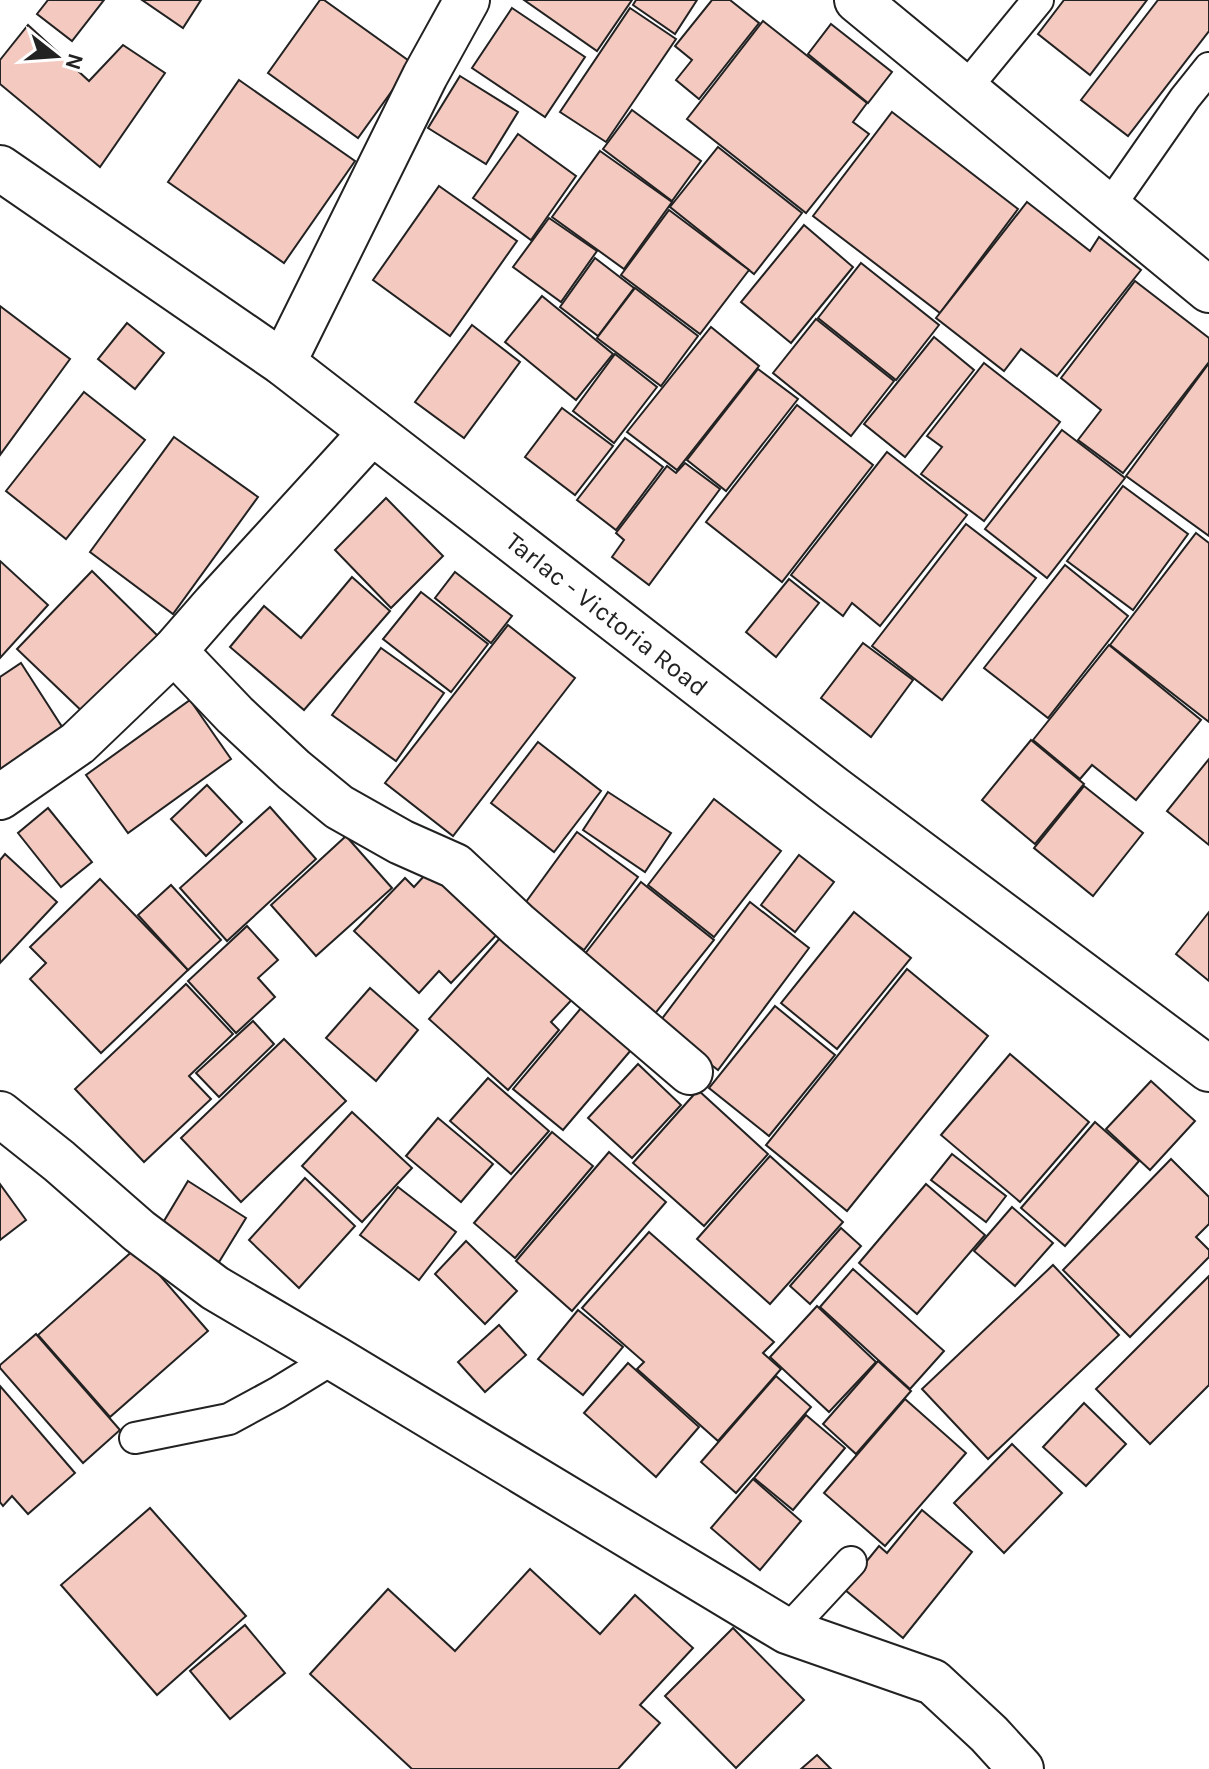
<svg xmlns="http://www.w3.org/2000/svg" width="1209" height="1769" viewBox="0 0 1209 1769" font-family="Karla,sans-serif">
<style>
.building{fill:#f3c9c0;stroke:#222;stroke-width:2}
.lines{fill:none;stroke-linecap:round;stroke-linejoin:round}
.service-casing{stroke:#222;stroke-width:34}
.minor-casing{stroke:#222;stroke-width:48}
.primary-casing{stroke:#222;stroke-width:48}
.service{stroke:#fff;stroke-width:30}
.minor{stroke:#fff;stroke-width:44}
.primary{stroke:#fff;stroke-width:44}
.labels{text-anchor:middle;stroke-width:6;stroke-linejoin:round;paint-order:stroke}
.street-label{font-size:26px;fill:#222;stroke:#fff}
</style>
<rect width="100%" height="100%" fill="#fff"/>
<g class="building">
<path d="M48 0H104L72 41 37 14Z"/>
<path d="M142 0H201L183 28Z"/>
<path d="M320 0H324L412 63 358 138 268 73Z"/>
<path d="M524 0H632L597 51Z"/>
<path d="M636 0H697L675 34 633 5Z"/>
<path d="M712 0H730L759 23 699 99 676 80 692 60 675 46Z"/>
<path d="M1064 0H1147L1090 75 1038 34Z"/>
<path d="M1158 0H1209V31L1128 136 1081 100Z"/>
<path d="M512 8 585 57 545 117 472 68Z"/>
<path d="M630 8 676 39 606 142 560 112Z"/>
<path d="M763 21 867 103 853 122 869 134 806 213 687 119Z"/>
<path d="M831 24 892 72 868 103 808 54Z"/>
<path d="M28 25 89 81 123 45 165 73 100 167 0 84V60Z"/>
<path d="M460 76 518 112 486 164 428 128Z"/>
<path d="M239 80 355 161 284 263 168 182Z"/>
<path d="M632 110 701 161 672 201 603 149Z"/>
<path d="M892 112 1018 209 940 313 813 216Z"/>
<path d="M518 134 576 176 531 240 473 198Z"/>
<path d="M718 147 802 213 754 274 670 207Z"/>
<path d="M600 151 672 202 624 269 552 217Z"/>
<path d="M439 186 517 241 450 336 373 280Z"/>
<path d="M1027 202 1090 251 1099 237 1141 270 1057 376 1021 349 1004 371 936 318Z"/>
<path d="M669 210 749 270 700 334 621 275Z"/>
<path d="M549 218 597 251 561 302 513 267Z"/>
<path d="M804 225 853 267 791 343 741 302Z"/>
<path d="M595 258 634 288 598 336 560 307Z"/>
<path d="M861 263 939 325 896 380 818 318Z"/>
<path d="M1135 281 1209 338V362L1123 473 1078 440 1101 410 1061 378Z"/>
<path d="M635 288 698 336 661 386 597 338Z"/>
<path d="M542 296 613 354 576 400 505 342Z"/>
<path d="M0 306 70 359 0 455Z"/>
<path d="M816 319 894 381 851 436 773 373Z"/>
<path d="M127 323 164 353 135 389 98 359Z"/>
<path d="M472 325 520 362 464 438 415 402Z"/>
<path d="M711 327 759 366 677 470 627 432Z"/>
<path d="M934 337 974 370 905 457 864 424Z"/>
<path d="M615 354 657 387 614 443 573 411Z"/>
<path d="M984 363 1060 422 984 521 921 474 942 447 927 436Z"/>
<path d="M1209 363V536L1126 476Z"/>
<path d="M758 369 798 399 726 491 687 460Z"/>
<path d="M84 392 145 440 66 539 6 491Z"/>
<path d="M797 405 873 465 782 582 706 522Z"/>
<path d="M562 408 613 446 575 495 525 457Z"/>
<path d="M1062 430 1125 478 1047 578 985 529Z"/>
<path d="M174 437 258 497 173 614 90 552Z"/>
<path d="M625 438 663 467 616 530 577 500Z"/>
<path d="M887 452 967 515 880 626 852 603 843 616 791 575Z"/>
<path d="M685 463 720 489 649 585 612 557 624 540 616 533 667 466 676 473Z"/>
<path d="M1123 486 1188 534 1133 610 1067 561Z"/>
<path d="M386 498 443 556 391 608 335 550Z"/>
<path d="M966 524 1036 578 942 700 872 646Z"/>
<path d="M1196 533 1209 543V722L1110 645Z"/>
<path d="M0 561 48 605 0 658Z"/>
<path d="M1065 565 1128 616 1048 718 984 668Z"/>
<path d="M92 571 162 640 87 716 17 649Z"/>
<path d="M455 572 512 616 491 643 435 598Z"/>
<path d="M352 577 390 611 304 710 230 647 264 606 301 638Z"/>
<path d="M789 579 819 603 776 657 746 632Z"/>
<path d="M421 592 488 644 451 692 383 639Z"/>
<path d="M508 625 575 678 453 836 385 783Z"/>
<path d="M863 643 913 680 871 737 821 698Z"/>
<path d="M1109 645 1201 720 1136 800 1092 765 1080 779 1033 740Z"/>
<path d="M381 648 444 693 396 761 332 715Z"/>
<path d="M21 663 66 733 0 777V677Z"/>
<path d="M190 700 231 759 128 833 86 775Z"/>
<path d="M1031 740 1084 784 1035 844 982 800Z"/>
<path d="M538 742 601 791 554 852 491 803Z"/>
<path d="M1209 759V845L1167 811Z"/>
<path d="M207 785 242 822 206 856 171 819Z"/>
<path d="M1084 786 1143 833 1093 896 1034 848Z"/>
<path d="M608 792 671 833 645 872 583 830Z"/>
<path d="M714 799 781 851 714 937 648 885Z"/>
<path d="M270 807 316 859 227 941 180 888Z"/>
<path d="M48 808 92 862 61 887 18 833Z"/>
<path d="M577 832 638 877 584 950 523 906Z"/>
<path d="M346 836 392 888 316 956 271 905Z"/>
<path d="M5 854 57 902 0 963V860Z"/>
<path d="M799 855 834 882 795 932 761 905Z"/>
<path d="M436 863 503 928 451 983 439 971 419 993 354 931 405 878 414 887Z"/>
<path d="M100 879 188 970 101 1053 30 979 46 963 30 947Z"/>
<path d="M641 882 714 940 649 1021 577 964Z"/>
<path d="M171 885 221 940 188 970 138 915Z"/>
<path d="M750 902 809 948 718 1070 658 1024Z"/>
<path d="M854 912 911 958 837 1049 781 1003Z"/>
<path d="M1209 912V981L1176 954Z"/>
<path d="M247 926 278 960 258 978 275 997 236 1033 188 981Z"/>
<path d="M507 930 578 993 551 1022 559 1030 508 1090 429 1019Z"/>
<path d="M907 969 988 1036 847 1211 766 1145Z"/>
<path d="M186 984 233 1034 189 1076 211 1099 144 1162 75 1089Z"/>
<path d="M370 988 418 1030 376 1081 326 1038Z"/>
<path d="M587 1001 637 1043 563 1130 513 1089Z"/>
<path d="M775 1006 835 1055 769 1136 709 1088Z"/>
<path d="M253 1021 274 1044 219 1097 196 1073Z"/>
<path d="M284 1039 346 1101 241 1202 181 1138Z"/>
<path d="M1010 1054 1089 1122 1020 1202 941 1135Z"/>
<path d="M638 1064 681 1105 632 1158 588 1118Z"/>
<path d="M488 1078 549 1131 511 1174 450 1121Z"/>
<path d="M1151 1081 1195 1121 1150 1170 1106 1129Z"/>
<path d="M698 1090 768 1154 704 1226 633 1163Z"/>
<path d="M352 1112 412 1168 362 1222 302 1166Z"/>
<path d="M438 1118 493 1164 461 1202 406 1156Z"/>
<path d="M1095 1122 1139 1161 1065 1246 1021 1208Z"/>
<path d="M552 1132 593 1166 515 1258 474 1223Z"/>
<path d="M609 1152 666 1202 572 1311 516 1261Z"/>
<path d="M952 1154 1006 1196 986 1222 931 1180Z"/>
<path d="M770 1156 843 1222 770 1304 697 1239Z"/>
<path d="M1171 1159 1209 1197V1224L1196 1237 1209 1250V1257L1130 1337 1063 1270Z"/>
<path d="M305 1178 355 1226 299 1288 249 1240Z"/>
<path d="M188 1181 246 1218 219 1262 161 1226Z"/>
<path d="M0 1184 26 1220 0 1240Z"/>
<path d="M926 1184 985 1235 917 1314 859 1263Z"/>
<path d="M398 1187 456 1232 419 1280 360 1235Z"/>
<path d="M1012 1207 1053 1243 1015 1286 974 1251Z"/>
<path d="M841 1228 861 1246 810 1304 790 1286Z"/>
<path d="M649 1232 774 1342 763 1353 781 1369 718 1441 637 1369 644 1362 582 1308Z"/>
<path d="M466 1241 517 1291 485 1324 435 1274Z"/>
<path d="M136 1248 208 1331 110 1417 38 1335Z"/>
<path d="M1053 1265 1119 1335 988 1459 922 1389Z"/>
<path d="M853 1269 944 1351 910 1389 820 1307Z"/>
<path d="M1209 1276V1385L1150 1444 1096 1389Z"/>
<path d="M817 1306 876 1362 829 1412 770 1357Z"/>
<path d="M578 1310 623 1347 583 1395 538 1359Z"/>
<path d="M499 1325 526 1355 485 1392 458 1362Z"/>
<path d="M36 1334 120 1430 83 1463 0 1368V1365Z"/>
<path d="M878 1361 911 1391 856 1454 823 1424Z"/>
<path d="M628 1363 699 1427 656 1477 584 1413Z"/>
<path d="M776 1376 811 1407 736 1493 701 1462Z"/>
<path d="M0 1386 75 1473 28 1514 12 1496 3 1506 0 1502Z"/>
<path d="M905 1399 966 1453 885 1546 824 1493Z"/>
<path d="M1084 1403 1126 1444 1086 1486 1043 1447Z"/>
<path d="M806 1415 845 1448 793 1510 754 1478Z"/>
<path d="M1012 1444 1062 1493 1004 1553 954 1503Z"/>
<path d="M753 1479 801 1521 760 1570 711 1528Z"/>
<path d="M150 1508 246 1616 157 1695 61 1585Z"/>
<path d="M922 1510 972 1552 903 1638 844 1589 879 1546 887 1553Z"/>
<path d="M530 1569 600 1634 635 1595 693 1648 640 1705 660 1723 618 1769H412L310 1674 388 1589 455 1651Z"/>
<path d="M245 1625 285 1673 230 1719 190 1671Z"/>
<path d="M733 1628 804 1700 736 1768 665 1696Z"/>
<path d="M817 1755 831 1769H801Z"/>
</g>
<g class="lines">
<defs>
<g id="service">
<path d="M965 89 1038 0"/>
<path d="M1109 207 1185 98 1209 68"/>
<path d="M135 1438 229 1419 277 1393 334 1358"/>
<path d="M787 1631 851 1562"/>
</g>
<g id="minor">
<path d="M857 0 1209 290"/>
<path d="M283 363 425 76 467 0"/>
<path d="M174 651 235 715 294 770 339 807 401 842 455 866 518 925 690 1072"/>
<path d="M0 797 78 743 174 651 215 604 372 432"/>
<path d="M0 1114 59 1161 139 1231 215 1288 334 1358 787 1631 933 1682 989 1734 1021 1769"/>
</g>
<path id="primary" d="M0 168 283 363 834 789 1209 1069"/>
</defs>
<use href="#service" class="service-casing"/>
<use href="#minor" class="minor-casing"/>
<use href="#primary" class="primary-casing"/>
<use href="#service" class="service"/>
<use href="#minor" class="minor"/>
<use href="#primary" class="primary"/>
</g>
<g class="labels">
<g class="street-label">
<text transform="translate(607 614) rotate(38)" y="9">Tarlac - Victoria Road</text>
</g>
</g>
<g transform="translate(56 56) rotate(107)" stroke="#ffffff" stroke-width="6" paint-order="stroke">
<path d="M0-6L14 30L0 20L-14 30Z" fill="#222222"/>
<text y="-12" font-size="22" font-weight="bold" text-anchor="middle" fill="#222222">N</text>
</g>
</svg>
